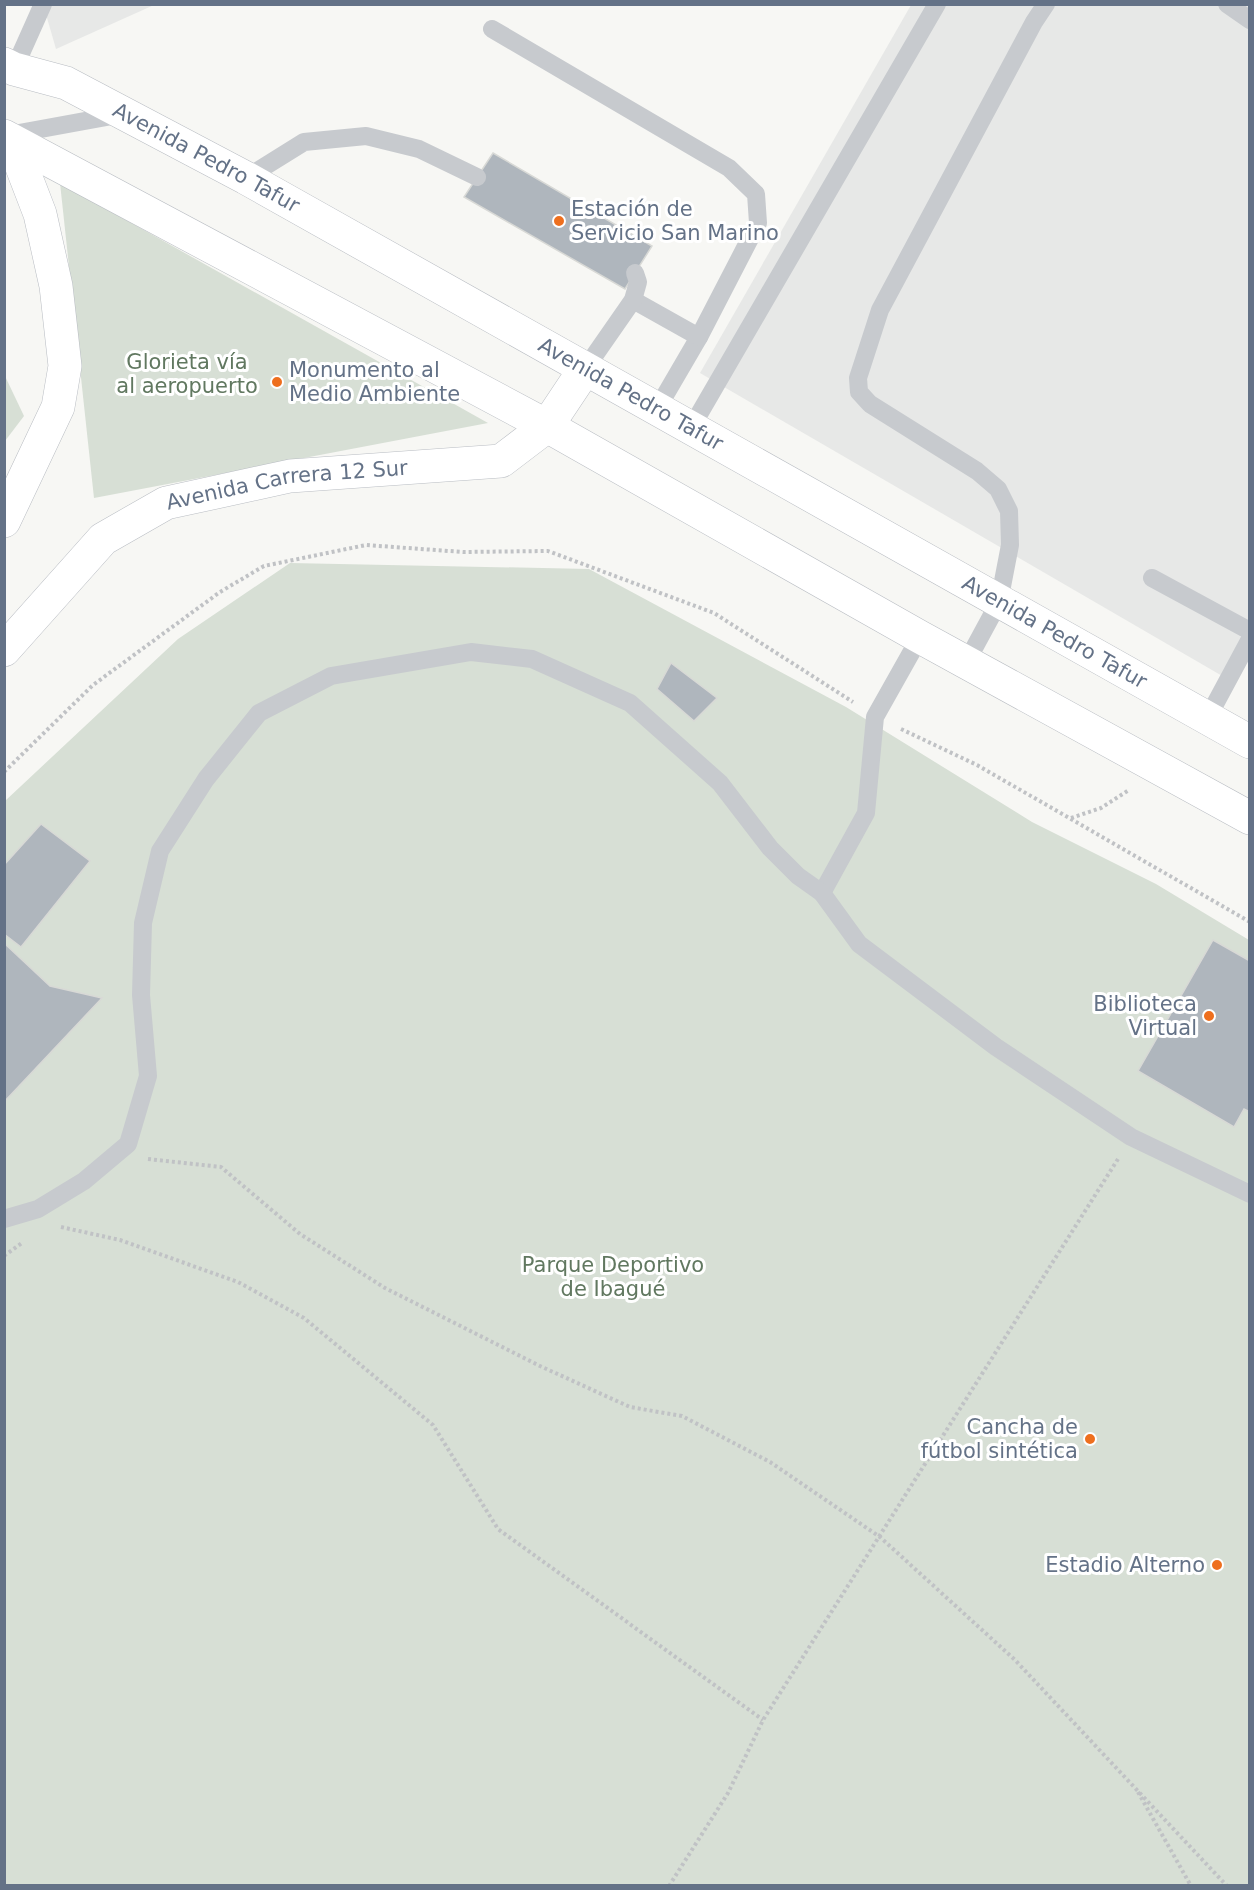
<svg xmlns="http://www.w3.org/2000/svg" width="1254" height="1890" viewBox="0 0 1254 1890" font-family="'DejaVu Sans',sans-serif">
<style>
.built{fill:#e7e8e7}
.green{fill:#d7dfd5}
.building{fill:#afb6bd;stroke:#d8d9d6;stroke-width:1.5}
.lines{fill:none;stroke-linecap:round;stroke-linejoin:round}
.secondary-casing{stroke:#b9bdc3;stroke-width:34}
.path{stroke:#c0c2c5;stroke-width:4;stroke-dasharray:3 3;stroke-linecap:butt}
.lane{stroke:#c7cace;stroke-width:18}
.secondary{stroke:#fff;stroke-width:33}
.poi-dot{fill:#ee6f1e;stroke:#fff;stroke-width:2}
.labels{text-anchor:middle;stroke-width:6;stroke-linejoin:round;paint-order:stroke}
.street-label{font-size:21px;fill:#647287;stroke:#fff}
.poi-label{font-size:21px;fill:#647287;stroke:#fff;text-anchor:end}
.park-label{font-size:21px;fill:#617860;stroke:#fff}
</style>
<rect width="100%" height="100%" fill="#f7f7f4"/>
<g class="built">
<path d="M43 4 154 5 56 49Z"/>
<path d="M911 5H1249L1250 630 1224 677 700 373Z"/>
</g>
<g class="green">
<path d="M60 183 488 423 94 498Z"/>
<path d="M4 374 24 416 5 441H4Z"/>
<path d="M290 563 589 569 846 707 1032 822 1156 884 1249 940V1885L5 1886V801L178 639Z"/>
</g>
<g class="building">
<path d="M493 153 652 246 625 289 464 197Z"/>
<path d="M671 663 717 698 694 721 657 689Z"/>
<path d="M41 824 90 861 21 947 4 934V865Z"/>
<path d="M1213 940 1250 961V1112L1244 1109 1234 1127 1138 1071Z"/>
<path d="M4 943 50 986 102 998 4 1102Z"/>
</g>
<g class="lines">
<defs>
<g id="secondary">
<path id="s1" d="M4 64 14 69 66 83 246 178 1250 742"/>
<path d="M4 136 547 426 920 637 1250 818"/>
<path d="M4 137 20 162 40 214 56 286 65 366 58 407 4 521"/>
<path id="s2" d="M4 650 103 539 166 503 290 476 501 461 547 426 585 369"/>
</g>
</defs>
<use href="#secondary" class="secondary-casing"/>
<g class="path">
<path d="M901 729 977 765 1250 922"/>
<path d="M4 772 93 685 220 592 264 566 366 545 463 552 548 551 714 613 853 702"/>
<path d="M1071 818 1101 808 1129 790"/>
<path d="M148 1159 221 1167 300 1234 385 1288 540 1366 630 1407 682 1416 770 1462 880 1537 1015 1660 1227 1886"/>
<path d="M61 1227 120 1240 238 1282 304 1318 433 1425 498 1529 763 1720"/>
<path d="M4 1256 22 1243"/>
<path d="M1138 1792 1191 1886"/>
<path d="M669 1886 728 1793 763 1720 1118 1159"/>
</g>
<g class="lane">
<path d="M1227 4 1250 20"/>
<path d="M492 29 729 168 756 194 758 223 699 337 657 409"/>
<path d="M14 69 43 4"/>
<path d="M8 135 123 114"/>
<path d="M246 178 304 142 366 136 419 149 477 177"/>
<path d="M633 300 699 337"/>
<path d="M585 369 633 300 638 282 635 273"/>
<path d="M691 428 937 4"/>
<path d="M1152 578 1250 631"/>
<path d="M966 663 999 602 1010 545 1009 511 998 489 977 471 870 404 859 392 858 378 880 310 1034 22 1046 4"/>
<path d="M1207 719 1250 639"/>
<path d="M822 893 866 813 875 717 920 637"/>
<path d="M4 1219 38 1209 84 1181 128 1144 148 1076 141 995 143 923 160 851 206 779 259 713 331 676 471 652 532 659 630 703 720 783 770 848 798 876 822 893 859 944 996 1047 1131 1137 1250 1194"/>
</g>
<use href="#secondary" class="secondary"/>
</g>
<g class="poi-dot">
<circle cx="559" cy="221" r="6"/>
<circle cx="277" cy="382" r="6"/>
<circle cx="1209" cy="1016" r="6"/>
<circle cx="1090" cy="1439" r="6"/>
<circle cx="1217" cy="1565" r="6"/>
</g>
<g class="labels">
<g class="street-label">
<text dy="7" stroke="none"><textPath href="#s1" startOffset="224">Avenida Pedro Tafur</textPath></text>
<text dy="7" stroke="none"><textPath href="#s1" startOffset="710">Avenida Pedro Tafur</textPath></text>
<text dy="7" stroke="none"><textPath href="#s2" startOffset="344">Avenida Carrera 12 Sur</textPath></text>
<text dy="7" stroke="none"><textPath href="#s1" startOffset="1196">Avenida Pedro Tafur</textPath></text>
</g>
<g class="poi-label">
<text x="571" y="216" text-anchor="start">Estación de<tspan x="571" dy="24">Servicio San Marino</tspan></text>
<text x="289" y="377" text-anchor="start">Monumento al<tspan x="289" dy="24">Medio Ambiente</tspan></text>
<text x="1197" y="1011">Biblioteca<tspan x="1197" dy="24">Virtual</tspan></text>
<text x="1078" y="1434">Cancha de<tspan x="1078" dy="24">fútbol sintética</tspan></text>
<text x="1205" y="1572">Estadio Alterno</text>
</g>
<g class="park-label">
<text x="187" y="369">Glorieta vía<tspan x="187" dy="24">al aeropuerto</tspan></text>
<text x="613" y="1272">Parque Deportivo<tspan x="613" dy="24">de Ibagué</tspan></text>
</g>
</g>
<rect width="1254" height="1890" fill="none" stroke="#647287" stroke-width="12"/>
</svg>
